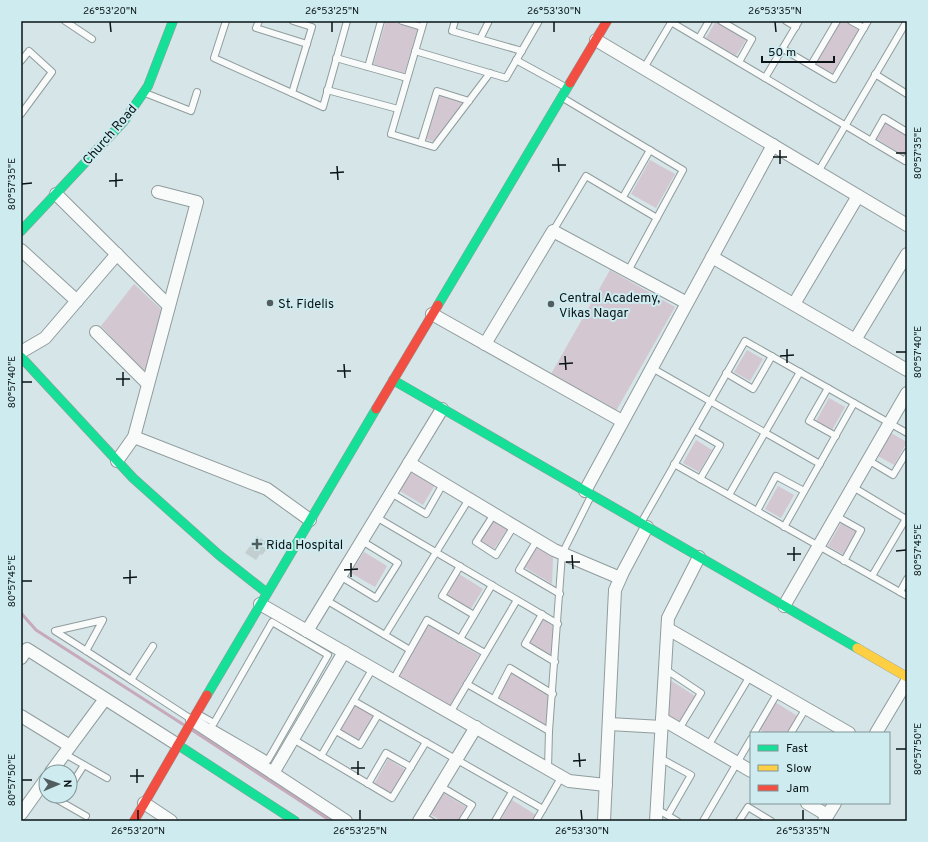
<svg xmlns="http://www.w3.org/2000/svg" width="928" height="842" viewBox="0 0 928 842" font-family="Overpass,sans-serif">
<style>
.green{fill:#d3c7d2}
.lines{fill:none;stroke-linecap:round;stroke-linejoin:round}
.stream{stroke:#c7a9bc;stroke-width:3}
.building{fill:#c2ced0}
.lane-casing{stroke:#909c9d;stroke-width:8}
.street-casing{stroke:#909c9d;stroke-width:14}
.fast-casing{stroke:#909c9d;stroke-width:10}
.slow-casing{stroke:#909c9d;stroke-width:10}
.jam-casing{stroke:#909c9d;stroke-width:10}
.lane{stroke:#f9fbfb;stroke-width:6}
.street{stroke:#f9fbfb;stroke-width:12}
.fast{stroke:#16e098;stroke-width:9}
.slow{stroke:#ffcf43;stroke-width:9}
.jam{stroke:#f24e42;stroke-width:9}
.ticks{fill:none;stroke:#0a1416;stroke-width:1.5}
.poi-dot{fill:#515d5f;stroke:#ceebef;stroke-width:1.5}
.labels{text-anchor:middle;stroke-width:4;stroke-linejoin:round;paint-order:stroke}
.street-label{font-size:13px;fill:#0a1416;stroke:#ceebef}
.poi-label{font-size:13px;fill:#0a1416;stroke:#ceebef;text-anchor:start}
.neatline{fill:none;stroke:#0a1416;stroke-width:1.5}
.ticks-label{font-size:10px;text-anchor:middle;fill:#0a1416}
</style>
<rect width="100%" height="100%" fill="#d6e5e7"/>
<g class="green">
<path d="M386 21H390L418 29 404 74 373 65Z"/>
<path d="M716 21 746 40 736 56 706 38Z"/>
<path d="M841 21H845L859 29 833 73 816 64Z"/>
<path d="M440 95 464 102 434 142 426 139Z"/>
<path d="M885 122 907 135V149L903 155 875 138Z"/>
<path d="M650 160 675 174 656 208 631 194Z"/>
<path d="M610 270 675 307 616 411 551 374Z"/>
<path d="M134 284 162 310 145 373 101 326Z"/>
<path d="M747 350 763 359 750 381 734 372Z"/>
<path d="M829 398 845 407 832 430 816 421Z"/>
<path d="M891 433 907 442 894 465 878 456Z"/>
<path d="M696 440 712 450 699 472 683 463Z"/>
<path d="M412 469 436 483 423 505 400 491Z"/>
<path d="M778 486 794 495 781 518 765 509Z"/>
<path d="M493 519 508 528 494 549 480 541Z"/>
<path d="M841 523 857 532 844 555 828 546Z"/>
<path d="M537 546 553 557 552 584 524 567Z"/>
<path d="M364 552 387 566 375 587 351 573Z"/>
<path d="M459 574 483 589 470 610 447 596Z"/>
<path d="M542 619 554 627 553 657 528 643Z"/>
<path d="M428 625 479 655 450 706 399 677Z"/>
<path d="M512 672 550 696 547 727 498 697Z"/>
<path d="M670 680 695 696 679 723 666 715Z"/>
<path d="M775 702 799 717 789 733H765L759 729Z"/>
<path d="M355 705 374 716 360 740 341 730Z"/>
<path d="M388 759 406 770 392 794 374 784Z"/>
<path d="M443 793 466 807 458 821H442L430 814Z"/>
<path d="M512 800 536 815 532 821H500Z"/>
</g>
<g class="lines">
<g class="stream">
<path d="M21 613 36 630 184 725"/>
<path d="M192 730 331 821"/>
</g>
</g>
<path class="building" d="M257 536 266 542 263 547 267 549 262 555 260 554 256 560 245 553Z"/>
<g class="lines">
<defs>
<g id="lane">
<path d="M65 21 92 39"/>
<path d="M226 21 214 58 323 107 347 21"/>
<path d="M259 21 256 28 307 44"/>
<path d="M402 21 422 27"/>
<path d="M424 21 391 134 434 147 490 73"/>
<path d="M455 21 452 31 522 51"/>
<path d="M721 21 752 39 739 62"/>
<path d="M786 21 796 27"/>
<path d="M851 21 864 28"/>
<path d="M671 22 905 161 907 157"/>
<path d="M699 38 709 21"/>
<path d="M480 39 489 21"/>
<path d="M783 49 834 79 868 21"/>
<path d="M415 51 506 78 539 21"/>
<path d="M336 58 407 78"/>
<path d="M516 60 567 88"/>
<path d="M21 61 29 51 52 72 21 114"/>
<path d="M811 65 837 21"/>
<path d="M368 67 381 21"/>
<path d="M644 68 672 21"/>
<path d="M875 74 907 94"/>
<path d="M765 78 799 21"/>
<path d="M327 90 398 109"/>
<path d="M145 93 191 111 197 92"/>
<path d="M292 93 312 27 293 21"/>
<path d="M563 98 683 170 628 271"/>
<path d="M871 141 884 118 907 132"/>
<path d="M421 143 437 91 469 101"/>
<path d="M818 172 907 21"/>
<path d="M623 197 650 150"/>
<path d="M553 231 586 176 657 218"/>
<path d="M652 368 820 464"/>
<path d="M726 373 753 389 772 356"/>
<path d="M828 388 809 421 836 436"/>
<path d="M694 430 720 445 700 479"/>
<path d="M868 460 893 475 907 452"/>
<path d="M674 464 907 596"/>
<path d="M853 487 906 519"/>
<path d="M391 493 426 514 443 484"/>
<path d="M729 495 800 372"/>
<path d="M757 511 776 476 804 491"/>
<path d="M494 514 476 542 496 555 514 526"/>
<path d="M836 516 861 530 844 561"/>
<path d="M376 517 558 624"/>
<path d="M641 523 745 341 907 433"/>
<path d="M784 527 854 403"/>
<path d="M537 540 519 570 560 594"/>
<path d="M460 566 442 596 474 615"/>
<path d="M340 576 376 598 398 563 362 541"/>
<path d="M872 576 907 517"/>
<path d="M900 592 907 579"/>
<path d="M326 600 410 650"/>
<path d="M542 614 525 644 555 662"/>
<path d="M385 635 469 499"/>
<path d="M460 639 492 585"/>
<path d="M86 651 103 620 55 631C101 660 146 690 191 719"/>
<path d="M665 669 701 693 679 729"/>
<path d="M131 680 153 646"/>
<path d="M393 680 427 620 485 653"/>
<path d="M467 684 549 731"/>
<path d="M494 699 510 668 553 694"/>
<path d="M354 701 543 809"/>
<path d="M450 713 517 600"/>
<path d="M198 714 214 723 272 622 328 655 268 760 211 727 214 723"/>
<path d="M336 731 360 745 378 715"/>
<path d="M754 733 778 692"/>
<path d="M791 733 806 708"/>
<path d="M293 739 392 798 426 742"/>
<path d="M708 746 750 676"/>
<path d="M65 754 107 778"/>
<path d="M321 756 373 668"/>
<path d="M660 758 691 775 668 815"/>
<path d="M548 769 549 731 562 554 591 496"/>
<path d="M368 784 386 753 411 767"/>
<path d="M440 786 472 805 462 821"/>
<path d="M70 787 84 765"/>
<path d="M51 796 86 816"/>
<path d="M657 809 677 821"/>
<path d="M422 816 431 821"/>
<path d="M495 821 512 792"/>
<path d="M536 821 562 776"/>
<path d="M703 821 751 739"/>
<path d="M739 821 748 807 771 821"/>
</g>
<g id="street">
<path d="M596 40 907 225"/>
<path d="M56 194 169 306"/>
<path d="M21 250 77 301"/>
<path d="M712 257 907 370"/>
<path d="M794 304 858 196"/>
<path d="M432 314 622 421"/>
<path d="M96 332 147 383"/>
<path d="M855 340 907 254"/>
<path d="M485 344 553 231 687 303"/>
<path d="M21 352 45 338 117 254"/>
<path d="M134 437 267 489 310 520"/>
<path d="M117 461 134 437 197 202 158 192"/>
<path d="M409 463 554 550 620 578"/>
<path d="M585 491 773 145"/>
<path d="M260 604 569 781 606 785"/>
<path d="M784 606 907 393"/>
<path d="M668 629 849 733"/>
<path d="M307 631 442 409"/>
<path d="M21 658 27 649 178 745"/>
<path d="M21 716 70 746"/>
<path d="M662 719 751 771"/>
<path d="M192 720 346 821"/>
<path d="M609 724 662 727"/>
<path d="M876 733 907 681"/>
<path d="M51 772 105 699"/>
<path d="M273 773 344 652"/>
<path d="M144 803 171 821"/>
<path d="M807 803 827 815"/>
<path d="M21 814 46 779"/>
<path d="M419 821 476 727"/>
<path d="M604 821 615 590 623 572 647 527"/>
<path d="M656 821 668 618 699 557"/>
<path d="M824 821 835 803"/>
</g>
<g id="fast">
<path d="M21 231 124 121 148 86 173 21"/>
<path d="M438 305 570 83"/>
<path d="M21 357 133 478 219 555 267 593"/>
<path d="M393 380 857 648"/>
<path d="M207 695 376 409"/>
<path d="M178 745 295 821"/>
</g>
<path id="slow" d="M857 648 907 677"/>
<g id="jam">
<path d="M570 83 607 21"/>
<path d="M376 409 438 305"/>
<path d="M134 821 207 695"/>
</g>
</defs>
<use href="#lane" class="lane-casing"/>
<use href="#street" class="street-casing"/>
<use href="#fast" class="fast-casing"/>
<use href="#slow" class="slow-casing"/>
<use href="#jam" class="jam-casing"/>
<use href="#lane" class="lane"/>
<use href="#street" class="street"/>
<use href="#fast" class="fast"/>
<use href="#slow" class="slow"/>
<use href="#jam" class="jam"/>
</g>
<path class="ticks" d="M110 22 111 32M332 22V32M554 22V32M775 22 776 32M780 150V164M896 153H906M773 157H787M558 158 559 172M552 165H566M337 166 338 180M116 173V187M330 173 344 172M109 181 123 180M22 184 32 183M787 349V363M896 352H906M565 356 566 370M780 356 794 355M344 364 345 378M559 364 573 363M337 371H351M123 372V386M116 379H130M22 382H32M794 547V561M896 551 906 550M787 554H801M572 555 573 569M566 562H580M351 563V577M130 570V584M344 570 358 569M123 578 137 577M22 581H32M896 749H906M579 753 580 767M358 761V775M573 761 586 760M351 768H365M137 769V783M130 776H144M22 780H32M138 810V820M360 810V820M581 810 582 820M803 810V820"/>
<g class="poi-dot">
<circle cx="270" cy="303" r="4"/>
<circle cx="551" cy="304" r="4"/>
<path d="M255 538h4v4h4v4h-4v4h-4v-4h-4v-4h4z"/>
</g>
<g class="labels">
<g class="street-label">
<text transform="translate(109 134) rotate(-49)" y="5">Church Road</text>
</g>
<g class="poi-label">
<text x="559" y="302">Central Academy,<tspan x="559" dy="15">Vikas Nagar</tspan></text>
<text x="278" y="308">St. Fidelis</text>
<text x="266" y="549">Rida Hospital</text>
</g>
</g>
<rect width="928" height="842" fill="none" stroke="#ceebef" stroke-width="44"/>
<rect x="750" y="732" width="140" height="72" fill="#ceebef" stroke="#809598"/>
<rect x="758" y="745" width="20" height="6" fill="#16e098" stroke="#809598"/>
<text x="786" y="752" font-size="12" fill="#0a1416">Fast</text>
<rect x="758" y="765" width="20" height="6" fill="#ffcf43" stroke="#809598"/>
<text x="786" y="772" font-size="12" fill="#0a1416">Slow</text>
<rect x="758" y="785" width="20" height="6" fill="#f24e42" stroke="#809598"/>
<text x="786" y="792" font-size="12" fill="#0a1416">Jam</text>
<g transform="translate(58 784) rotate(88)"><circle r="19" fill="#ceebef" stroke="#809598"/>
<path d="M0-3L7 15L0 10L-7 15Z" fill="#515d5f"/>
<text y="-6" font-size="11" font-weight="bold" text-anchor="middle" fill="#0a1416">N</text>
</g>
<path d="M762 56v6h72v-6" fill="none" stroke="#0a1416" stroke-width="2"/>
<text x="768" y="56" font-size="12" fill="#0a1416" stroke="#ceebef" stroke-width="3" paint-order="stroke">50 m</text>
<rect x="22" y="22" width="884" height="798" class="neatline"/>
<g class="ticks-label">
<text x="110" y="14">26°53'20"N</text>
<text x="332" y="14">26°53'25"N</text>
<text x="554" y="14">26°53'30"N</text>
<text x="775" y="14">26°53'35"N</text>
<text transform="translate(917 153) rotate(-90)" y="4">80°57'35"E</text>
<text transform="translate(11 184) rotate(-90)" y="4">80°57'35"E</text>
<text transform="translate(917 352) rotate(-90)" y="4">80°57'40"E</text>
<text transform="translate(11 382) rotate(-90)" y="4">80°57'40"E</text>
<text transform="translate(917 550) rotate(-90)" y="4">80°57'45"E</text>
<text transform="translate(11 581) rotate(-90)" y="4">80°57'45"E</text>
<text transform="translate(917 749) rotate(-90)" y="4">80°57'50"E</text>
<text transform="translate(11 780) rotate(-90)" y="4">80°57'50"E</text>
<text x="138" y="834">26°53'20"N</text>
<text x="360" y="834">26°53'25"N</text>
<text x="582" y="834">26°53'30"N</text>
<text x="803" y="834">26°53'35"N</text>
</g>
</svg>
